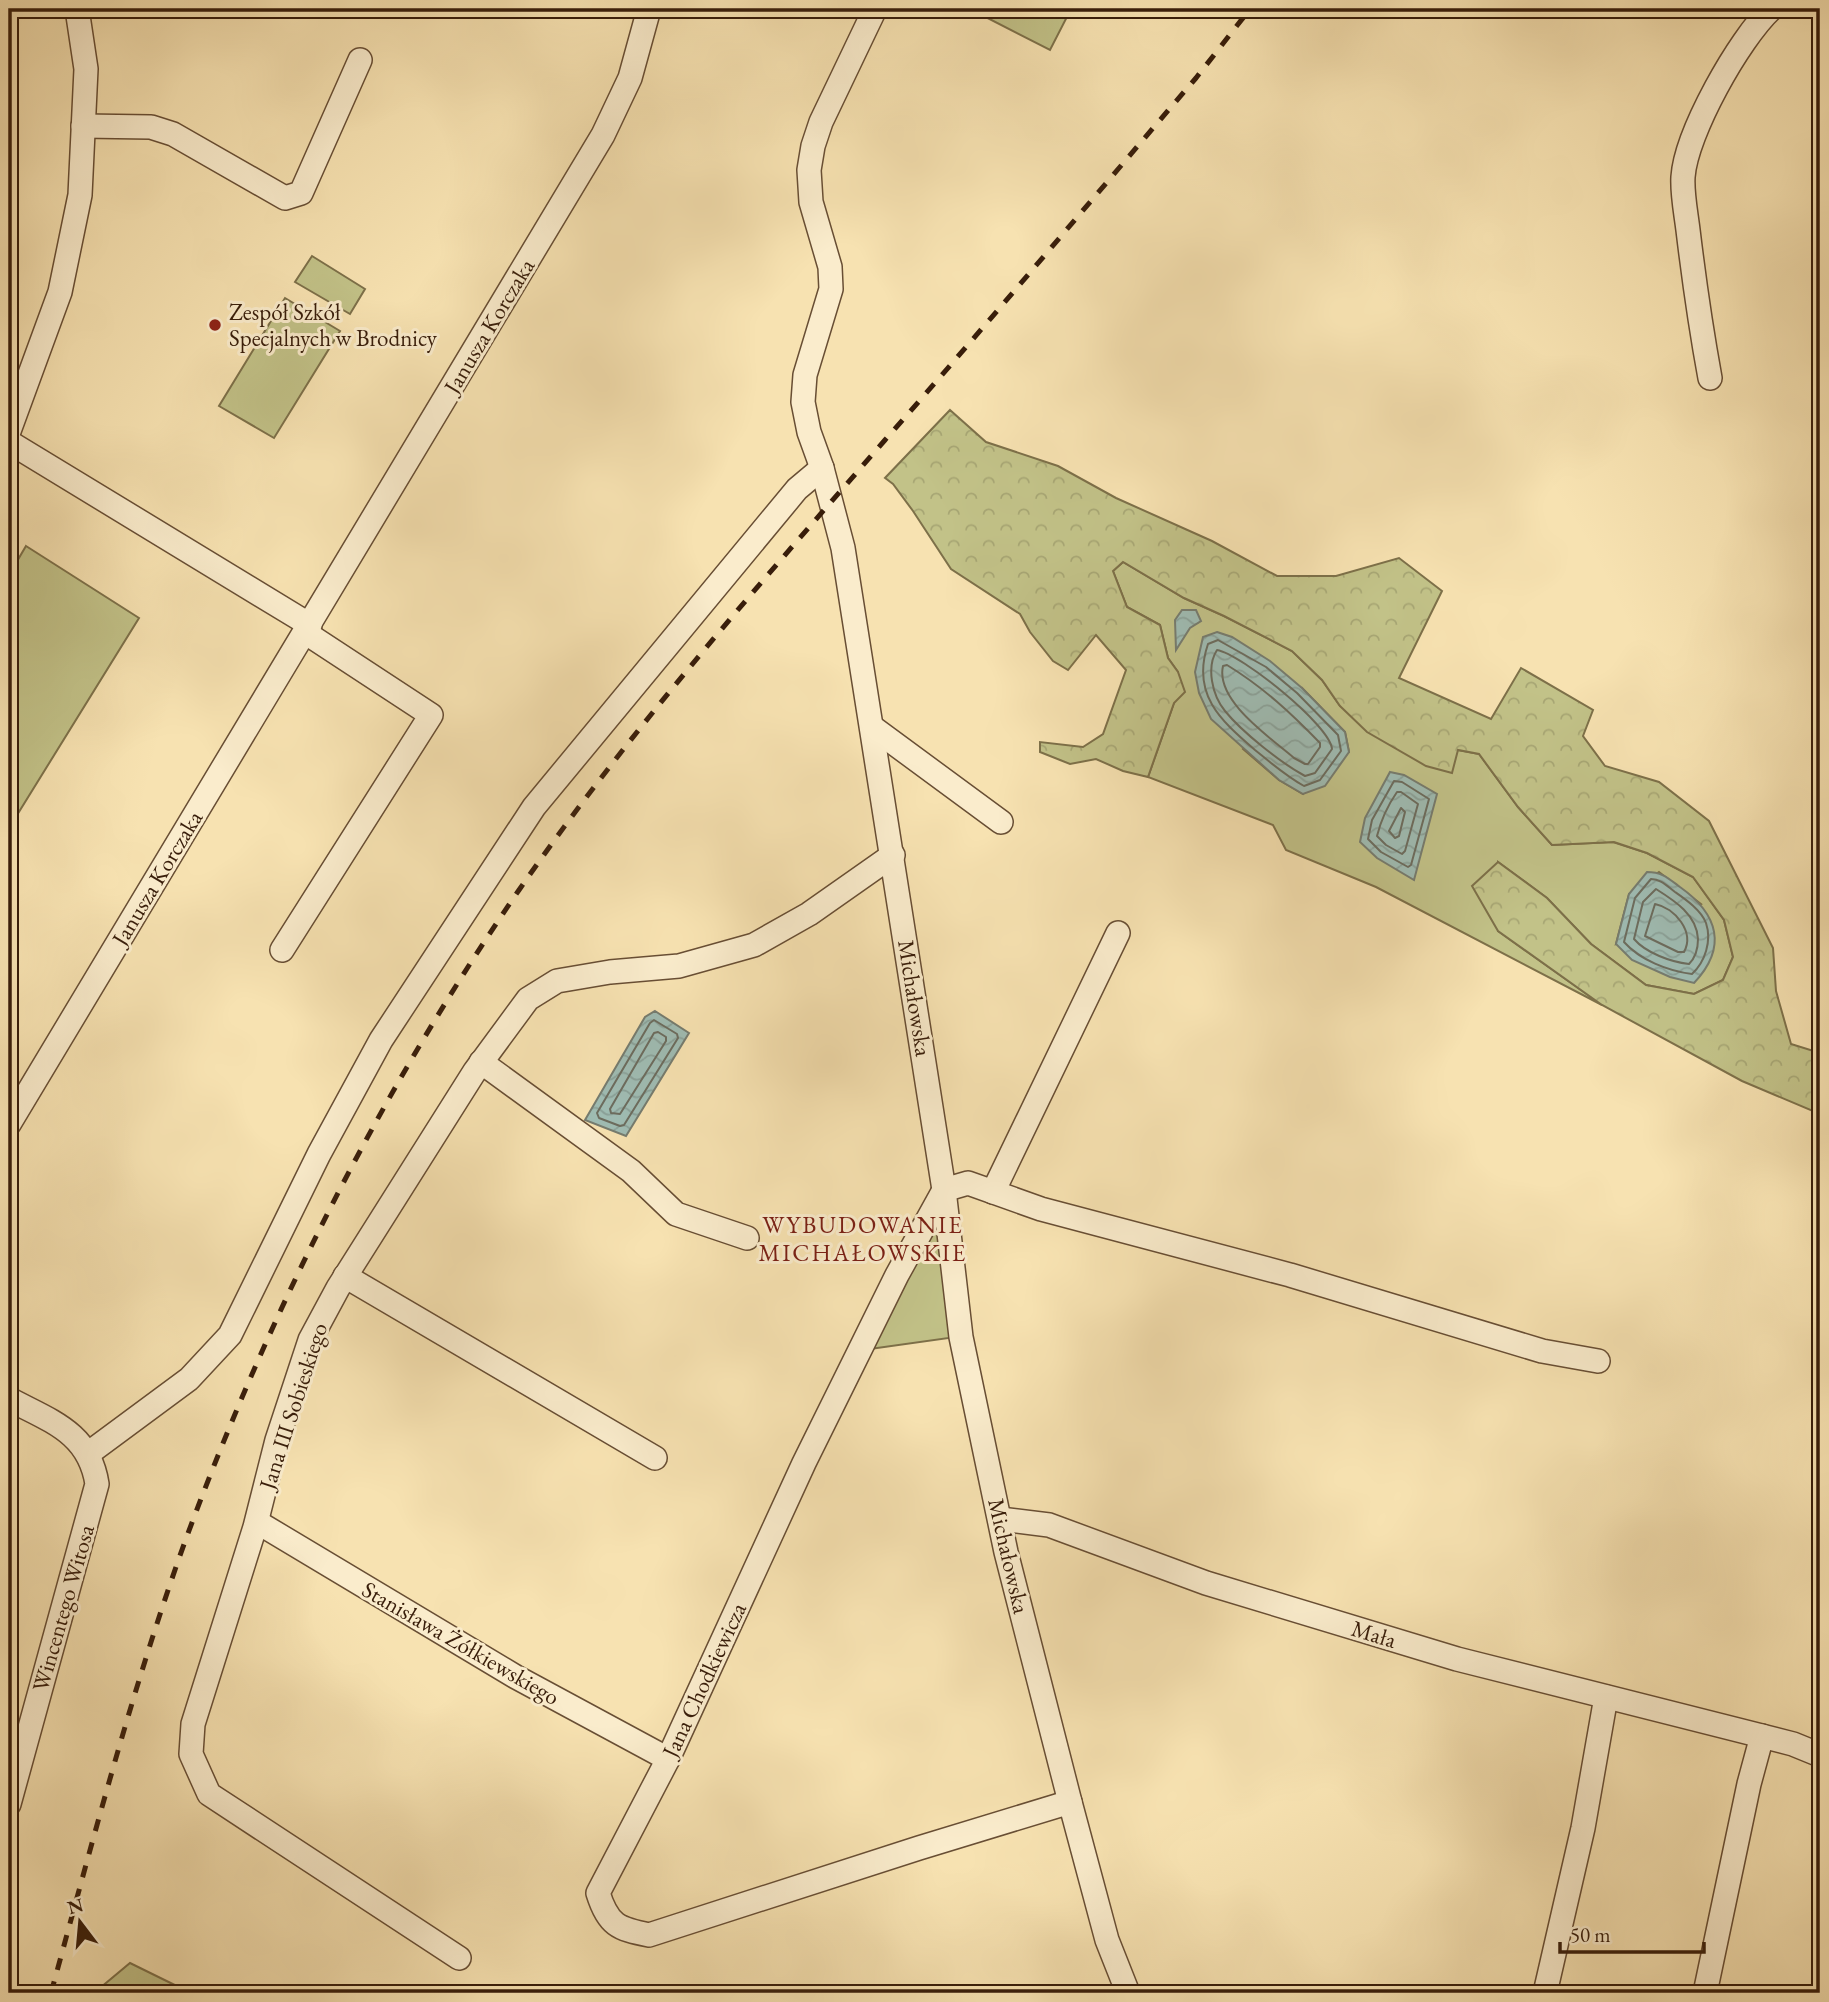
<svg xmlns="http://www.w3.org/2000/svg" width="1829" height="2002" viewBox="0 0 1829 2002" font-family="'EB Garamond',serif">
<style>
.green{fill:#c2c288;stroke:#7d7049;stroke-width:2;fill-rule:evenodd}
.forest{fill:url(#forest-crowns);stroke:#7d7049;stroke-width:2}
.water{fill:url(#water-waves);stroke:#767c6f;stroke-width:2}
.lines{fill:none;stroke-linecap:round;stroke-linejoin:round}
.shore{stroke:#6c6c5e;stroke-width:2}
.minor-casing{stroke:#684e34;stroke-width:26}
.minor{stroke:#faeccc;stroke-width:23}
.rail{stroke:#381d0a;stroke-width:5;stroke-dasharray:12 12;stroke-linecap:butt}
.poi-dot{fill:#8f2418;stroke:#faeccc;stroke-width:2.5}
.labels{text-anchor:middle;stroke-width:6;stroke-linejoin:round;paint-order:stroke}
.poi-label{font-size:23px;fill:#381d0a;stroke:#faeccc;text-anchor:start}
.street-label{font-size:23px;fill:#381d0a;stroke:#faeccc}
.neighbourhood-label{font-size:24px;letter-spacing:2px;fill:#7a1f14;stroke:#faeccc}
</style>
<defs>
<pattern id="forest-crowns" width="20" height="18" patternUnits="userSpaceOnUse" patternTransform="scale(1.75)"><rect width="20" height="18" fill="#c2c288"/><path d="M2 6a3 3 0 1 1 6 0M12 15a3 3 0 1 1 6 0" fill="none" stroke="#a7a674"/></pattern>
<pattern id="water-waves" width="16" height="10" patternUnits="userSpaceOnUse" patternTransform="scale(1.75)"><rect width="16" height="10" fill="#9fbcb3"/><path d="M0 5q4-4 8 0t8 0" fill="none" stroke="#8aa199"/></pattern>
</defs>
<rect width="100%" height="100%" fill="#f7e2b1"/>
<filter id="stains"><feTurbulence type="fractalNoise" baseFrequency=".00286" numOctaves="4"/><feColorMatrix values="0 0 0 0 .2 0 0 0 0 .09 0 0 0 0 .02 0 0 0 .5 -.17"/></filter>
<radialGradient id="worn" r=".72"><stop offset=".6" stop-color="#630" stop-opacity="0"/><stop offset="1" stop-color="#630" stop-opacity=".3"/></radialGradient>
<g class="green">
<path d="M970 9H1071L1050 50Z"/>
<path d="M312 256 365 289 350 314 295 282Z"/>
<path d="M285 298 340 331 274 438 219 406Z"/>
<path d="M26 546 139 618 9 828V575Z"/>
<path d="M1123 562 1184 598 1224 616 1292 651 1322 680 1340 706 1458 750 1479 754 1518 807 1552 845 1613 842 1647 853 1693 877 1724 920 1733 957 1723 980 1694 994 1646 985 1591 944 1547 898 1498 862V931L1602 1005 1376 887 1286 850 1273 825 1148 777 1174 703 1178 672 1168 658 1160 625 1127 607 1113 571ZM1302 688 1345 732 1349 752 1303 794 1279 780 1243 749ZM1659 872 1701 904 1616 944 1629 894Z"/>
<path d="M936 1219 956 1337 870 1349Z"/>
<path d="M130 1963 191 1993H94Z"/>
</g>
<path class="forest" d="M950 410 986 442 1058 466 1116 498 1212 541 1277 576H1336L1399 558 1442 591 1399 678 1491 719 1521 668 1593 710 1583 736 1605 766 1659 782 1709 821 1773 948 1776 991 1791 1044 1820 1053V1114L1742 1081 1602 1005 1498 931 1472 886 1498 862 1547 898 1591 944 1646 985 1694 994 1723 980 1733 957 1724 920 1693 877 1647 853 1614 842 1552 845 1518 807 1479 754 1458 750 1452 773 1426 766 1367 732 1340 706 1322 680 1292 651 1224 616 1184 598 1123 562 1113 571 1127 607 1160 625 1168 658 1178 672 1185 692 1174 703 1148 777 1123 771 1096 759 1070 764 1040 752V742L1083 747 1103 734 1126 670 1096 635 1068 670 1053 661 1030 632 1020 614 951 569 913 511 893 484 885 478Z"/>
<g class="water">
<path d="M1182 610H1196L1201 621 1190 628 1176 650 1175 620Z"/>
<path d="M1217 632 1232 637 1270 661 1302 688 1345 732 1349 752 1325 786 1303 794 1279 780 1211 719 1199 693 1195 672 1203 637Z"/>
<path d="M1390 772 1404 775 1437 794 1414 880 1377 858 1360 842 1365 818Z"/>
<path d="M1647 872C1662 872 1668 878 1680 887 1718 914 1728 947 1694 983L1670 977 1632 960 1616 944 1629 894Z"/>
<path d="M655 1011 689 1033 626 1136 585 1120 645 1017Z"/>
</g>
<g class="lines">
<g class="shore">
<path d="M1218 640 1266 667 1297 693 1338 735 1341 751 1320 780 1304 786C1286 776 1271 763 1255 750 1220 720 1191 694 1208 644Z"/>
<path d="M1217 650C1241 654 1330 725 1332 749L1315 773 1305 776C1281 763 1242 732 1225 711 1212 695 1206 667 1217 650Z"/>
<path d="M1227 665C1263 687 1291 713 1320 743V747L1308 764H1305L1294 758C1271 738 1215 701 1223 666Z"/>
<path d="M1394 781 1402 782 1429 799 1411 865 1408 867 1381 852 1368 839 1372 820Z"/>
<path d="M1401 792 1418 804 1405 851 1402 854 1386 845 1377 836C1381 820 1388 805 1397 792Z"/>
<path d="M1401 808 1405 812 1399 836 1395 838 1389 831Z"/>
<path d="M1651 879C1661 879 1667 886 1675 892 1685 899 1701 910 1706 923 1712 941 1705 962 1692 974 1668 971 1640 960 1624 942L1635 898Z"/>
<path d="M1656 889C1675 901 1697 915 1698 939 1698 949 1696 957 1689 964 1671 962 1646 953 1634 939L1643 902Z"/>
<path d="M1655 904C1675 908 1695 932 1684 952H1678L1645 936Z"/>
<path d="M654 1020 677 1034 678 1038 624 1125 620 1126 599 1118 597 1113 650 1023Z"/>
<path d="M658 1032 666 1037V1041L620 1114 611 1113 610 1109 654 1033Z"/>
</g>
<defs>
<g id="minor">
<path d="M875 9 821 122 813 146 809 170 811 202 830 267 831 289 805 375 803 402 809 432 822 468 843 548 944 1190 961 1337 1006 1552 1070 1802 1107 1940 1128 1993"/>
<path d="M83 126 151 127 173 134 285 198 301 193 360 60"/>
<path d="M1710 378C1701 329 1694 280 1688 230 1686 213 1682 194 1683 177 1686 133 1739 39 1771 9"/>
<path d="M9 431 60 292 80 195 86 69 77 9"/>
<path d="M9 442 310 625"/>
<path d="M872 727 1001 822"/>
<path d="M282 950 431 715 306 633"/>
<path d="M481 1062 631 1171 676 1214 747 1238"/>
<path d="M9 1124 603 135 630 78 649 9"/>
<path d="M993 1192 1118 933"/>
<path d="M345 1276 655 1458"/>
<path d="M9 1399C50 1421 89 1432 97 1484L9 1804"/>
<path d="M89 1453 189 1379 230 1335 319 1154 381 1040 534 807 797 489 822 468"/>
<path d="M1000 1519 1049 1525 1206 1583 1457 1659 1793 1744 1820 1755"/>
<path d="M257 1522 516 1677 668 1759"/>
<path d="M1070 1802 919 1848 649 1935C618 1929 608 1925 598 1893L668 1759 804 1463 897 1275 944 1190 968 1183 1041 1209 1290 1275 1542 1351 1598 1361"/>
<path d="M459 1958 209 1794 191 1754 193 1724 255 1527 277 1440 310 1340 338 1288 475 1071 528 999 557 981 610 972 679 966 754 945 809 914 893 855"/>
<path d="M1545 1993 1583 1828 1606 1697"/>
<path d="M1705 1993 1749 1784 1762 1736"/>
</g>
</defs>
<use href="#minor" class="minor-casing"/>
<use href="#minor" class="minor"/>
<path class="rail" d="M51 1993C93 1840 133 1685 187 1536 271 1309 382 1089 519 890 629 731 758 586 885 440 990 321 1092 199 1196 78L1250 9"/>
</g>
<circle class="poi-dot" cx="215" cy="325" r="7"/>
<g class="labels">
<g class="poi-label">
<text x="229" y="320">Zespół Szkół<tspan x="229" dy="26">Specjalnych w Brodnicy</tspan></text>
</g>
<g class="street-label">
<text transform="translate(489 326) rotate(-59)" y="8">Janusza Korczaka</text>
<text transform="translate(157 878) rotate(-59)" y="8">Janusza Korczaka</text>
<text transform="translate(915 998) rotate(81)" y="8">Michałowska</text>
<text transform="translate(293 1406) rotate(-72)" y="8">Jana III Sobieskiego</text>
<text transform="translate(1009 1556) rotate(77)" y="8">Michałowska</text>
<text transform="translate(63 1608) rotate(-74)" y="8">Wincentego Witosa</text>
<text transform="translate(1374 1634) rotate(17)" y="8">Mała</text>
<text transform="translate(461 1643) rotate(30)" y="8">Stanisława Żółkiewskiego</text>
<text transform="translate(704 1680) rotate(-65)" y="8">Jana Chodkiewicza</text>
</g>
<g class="neighbourhood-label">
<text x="863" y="1233">WYBUDOWANIE<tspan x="863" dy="28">MICHAŁOWSKIE</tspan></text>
</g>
</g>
<rect width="1829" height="2002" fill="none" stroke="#f7e2b1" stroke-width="35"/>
<rect x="10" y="10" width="1808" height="1981" fill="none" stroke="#381d0a" stroke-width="3.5"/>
<rect x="18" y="18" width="1794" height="1967" fill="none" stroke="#381d0a" stroke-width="2"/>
<g transform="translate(80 1922) rotate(344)" stroke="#faeccc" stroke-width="5" paint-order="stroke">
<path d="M0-5L12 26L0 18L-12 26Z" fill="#381d0a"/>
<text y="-10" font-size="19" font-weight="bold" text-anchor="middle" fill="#381d0a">N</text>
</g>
<path d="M1560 1942v10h144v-10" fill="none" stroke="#381d0a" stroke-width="3.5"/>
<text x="1570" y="1942" font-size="21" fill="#381d0a" stroke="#faeccc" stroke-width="5" paint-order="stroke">50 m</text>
<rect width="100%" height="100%" filter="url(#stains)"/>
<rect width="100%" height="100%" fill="url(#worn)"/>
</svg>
